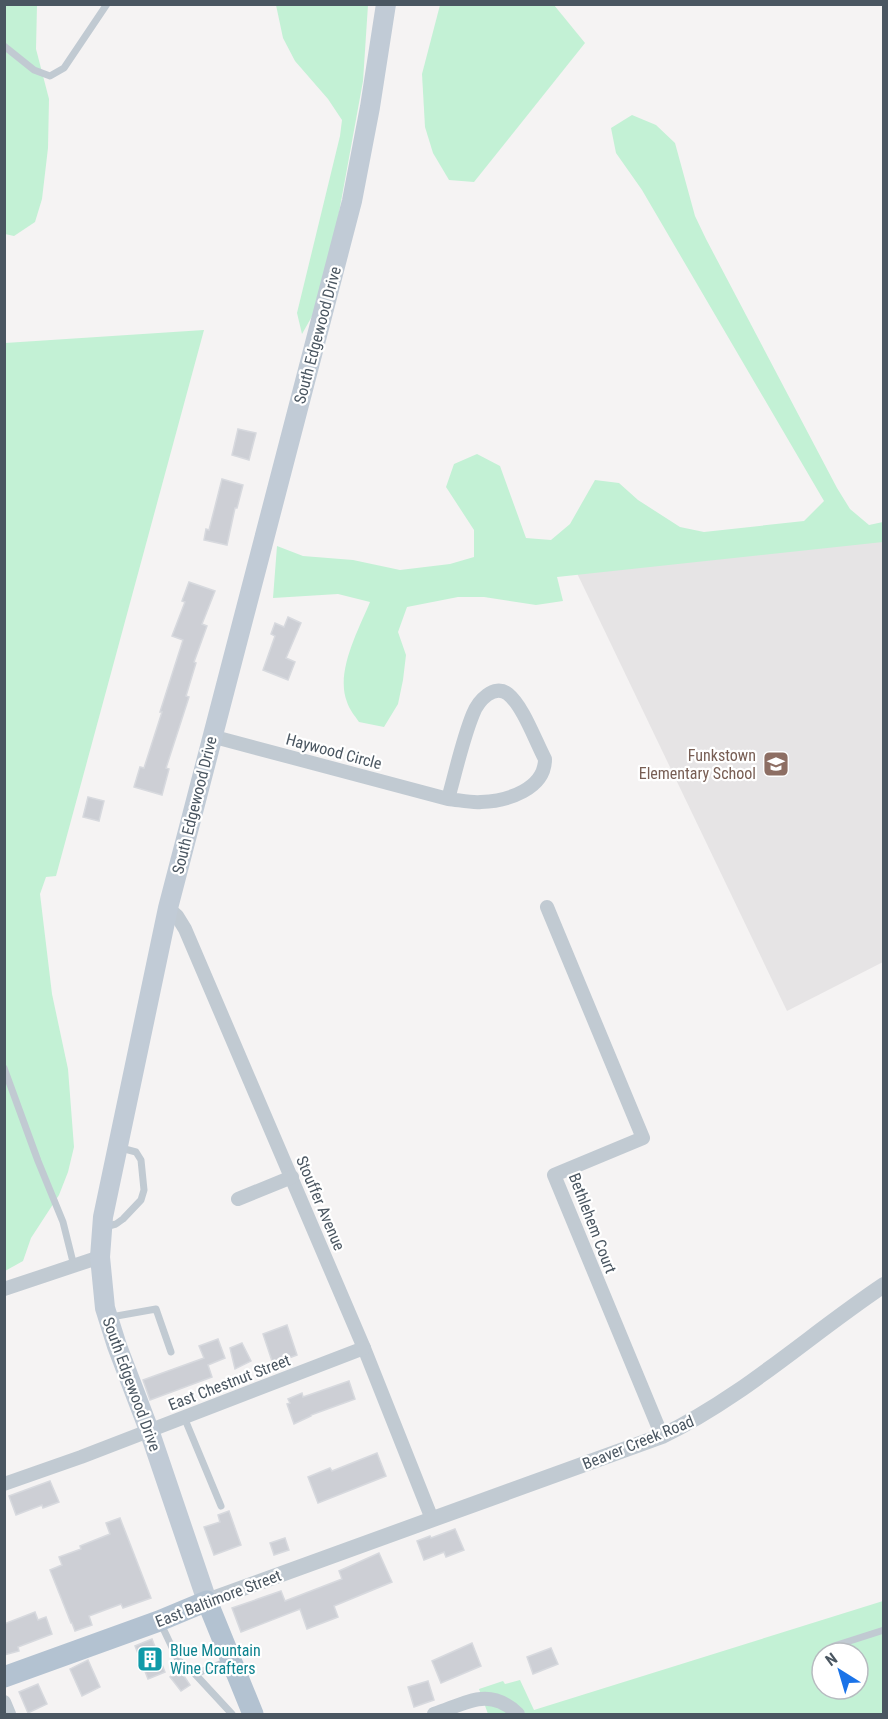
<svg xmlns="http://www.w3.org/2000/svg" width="888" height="1719" viewBox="0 0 888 1719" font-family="'Roboto Condensed',sans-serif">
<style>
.education{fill:#e6e4e5}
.green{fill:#c3f1d5;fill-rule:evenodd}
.building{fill:#cdcfd5;stroke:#d7d9de;stroke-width:1.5}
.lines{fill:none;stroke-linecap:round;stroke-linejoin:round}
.service{stroke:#c1cad2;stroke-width:7}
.minor{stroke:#c1cad2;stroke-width:14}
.tertiary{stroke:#c1cad2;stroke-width:16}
.secondary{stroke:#c1cbd6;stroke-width:20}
.primary{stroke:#b3c2d1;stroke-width:21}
.labels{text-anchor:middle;stroke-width:4.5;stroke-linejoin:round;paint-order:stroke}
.street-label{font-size:16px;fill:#4a5661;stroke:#fff}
.education-label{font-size:16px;fill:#785e54;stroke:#fff;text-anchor:end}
.culture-label{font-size:16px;fill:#0d838f;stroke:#fff;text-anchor:start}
</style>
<rect width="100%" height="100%" fill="#f5f3f3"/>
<path class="education" d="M883 536V962L787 1011 574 567Z"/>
<g class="green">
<path d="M5 5H37L36 49 49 99 48 148 42 199 35 222 14 236 5 234Z"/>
<path d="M276 5H368L363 81 324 295 302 334 297 313 340 136 342 120 328 99 295 61 283 38Z"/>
<path d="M440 5H554L585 43 474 182 449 180 433 153 425 127 422 74Z"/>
<path d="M632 115 656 125 675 143 695 216 706 239 837 488 850 509 869 525 883 522V542L557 577 563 601 536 605 484 597H458L407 607 398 632 406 655 403 680 398 704 384 727 359 722C355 716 349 709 347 702 335 672 359 629 370 602L338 594 273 598 277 546 303 556 353 560 400 570 450 564 474 557V530L446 487 454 464 477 454 500 466 526 538 551 540 570 524 595 480 619 483 638 500 680 527 704 532 804 521 824 501 642 190 616 153 611 128Z"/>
<path d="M204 330 56 876 46 877 40 894 52 994 68 1069 74 1147 68 1172 59 1195 31 1238 23 1261 5 1271V343Z"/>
<path d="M883 1601V1714H488L479 1689 503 1681 505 1684 520 1680 534 1710ZM822 1653H858V1689H822Z"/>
</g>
<g class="building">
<path d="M238 429 256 433 249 460 232 455Z"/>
<path d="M222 479 243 485 237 508H235L227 545 204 540 206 529 209 530Z"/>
<path d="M189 582 215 591 202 624 207 626 194 662 196 663 186 696 189 697 166 768 169 769 162 795 134 787 140 767 144 768 162 712H160L183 640 172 636 185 602 182 601Z"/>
<path d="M288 617 301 623 286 658 295 662 288 680 263 670 275 636 271 634 275 623 284 627Z"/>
<path d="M88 797 104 801 99 821 83 817Z"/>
<path d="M287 1325 297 1355 273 1364 263 1334Z"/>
<path d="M218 1339 225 1358 208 1365 212 1377 150 1400 143 1380 204 1358 199 1346Z"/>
<path d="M242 1343 251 1361 235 1369 230 1348Z"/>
<path d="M349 1381 355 1399 311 1415V1416L294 1424 287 1404 290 1403 288 1399 302 1393 303 1397Z"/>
<path d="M377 1453 386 1476 318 1503 308 1477 330 1468 332 1471Z"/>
<path d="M50 1481 59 1502 43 1508 42 1505 16 1515 9 1496Z"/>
<path d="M229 1511 241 1545 214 1555 204 1527 220 1522 218 1515Z"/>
<path d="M120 1518 151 1598 123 1608 121 1604 89 1616 92 1625 75 1631 72 1623H71L50 1570 62 1565 59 1557 81 1549 80 1546 110 1534 106 1523Z"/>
<path d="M455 1529 464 1550 446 1557 444 1552 424 1560 417 1541 430 1536 431 1538Z"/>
<path d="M285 1538 289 1550 274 1555 270 1543Z"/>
<path d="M379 1553 392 1582 334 1606 338 1617 307 1629 300 1609 241 1632 232 1608 281 1591 285 1601 342 1579 339 1571Z"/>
<path d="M35 1612 38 1620 46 1617 52 1634 18 1647 19 1651 4 1655V1624Z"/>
<path d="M152 1639 165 1672 148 1679 135 1646Z"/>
<path d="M472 1643 481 1666 441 1683 432 1661Z"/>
<path d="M551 1648 558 1664 533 1674 527 1657Z"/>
<path d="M88 1660 100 1687 82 1696 70 1669Z"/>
<path d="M180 1670 190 1685 181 1691 170 1677Z"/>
<path d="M428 1681 434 1700 414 1707 408 1687Z"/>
<path d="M38 1684 47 1704 28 1713 19 1692Z"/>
</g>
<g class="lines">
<g class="service">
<path d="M4 46 34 70 50 76 64 68 107 4"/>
<path d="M4 1068 38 1161 63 1222 74 1266"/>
<path d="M105 1227 116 1224 123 1219 141 1200 144 1190 141 1160 136 1152 121 1148"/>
<path d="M111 1317 156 1309 171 1352"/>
<path d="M184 1417 221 1506"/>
<path d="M161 1624 178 1660 195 1674 232 1714"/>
<path d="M834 1646 884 1630"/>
<path d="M195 1674 228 1661"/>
</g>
<g class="minor">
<path d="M211 736 448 799C456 771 462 741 473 714 478 701 494 683 508 694 523 706 535 740 545 759 545 789 508 801 481 802 471 803 459 800 448 799"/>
<path d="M547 907 643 1138 554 1175 662 1436"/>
<path d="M168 908 177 916 185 929 364 1348 432 1519"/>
<path d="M238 1199 292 1177"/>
<path d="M4 1289 100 1257"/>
<path d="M4 1484 81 1457 364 1348"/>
<path d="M4 1702 9 1714"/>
<path d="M434 1714C467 1703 489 1686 518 1714"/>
</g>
<path class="tertiary" d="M207 1601 662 1436C743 1397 809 1335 884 1285"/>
<path class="secondary" d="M207 1601 149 1430 117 1346 105 1308 100 1257 103 1217 168 908 352 201 370 107 386 4"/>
<path class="primary" d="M4 1677 159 1621 207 1601 253 1714"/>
</g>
<defs>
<symbol id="school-square" viewBox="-11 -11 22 22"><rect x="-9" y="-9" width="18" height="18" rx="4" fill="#8d6e63" stroke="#fff"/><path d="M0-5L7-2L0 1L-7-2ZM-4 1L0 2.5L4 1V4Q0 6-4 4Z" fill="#fff"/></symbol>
<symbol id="building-square" viewBox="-11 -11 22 22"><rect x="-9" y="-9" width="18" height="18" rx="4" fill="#0f9aa8" stroke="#fff"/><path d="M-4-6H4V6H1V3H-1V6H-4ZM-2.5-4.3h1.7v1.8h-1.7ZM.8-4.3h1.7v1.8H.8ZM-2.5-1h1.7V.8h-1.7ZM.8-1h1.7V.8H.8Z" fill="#fff"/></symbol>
</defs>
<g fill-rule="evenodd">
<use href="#school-square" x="761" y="749" width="30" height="30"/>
<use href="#building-square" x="135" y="1644" width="30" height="30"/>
</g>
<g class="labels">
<g class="street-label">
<text transform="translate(317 335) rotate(-75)" y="6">South Edgewood Drive</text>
<text transform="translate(334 751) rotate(15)" y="6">Haywood Circle</text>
<text transform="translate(194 805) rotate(-76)" y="6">South Edgewood Drive</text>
<text transform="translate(321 1203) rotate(67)" y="6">Stouffer Avenue</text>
<text transform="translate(593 1223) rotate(69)" y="6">Bethlehem Court</text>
<text transform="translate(229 1382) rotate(-21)" y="6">East Chestnut Street</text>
<text transform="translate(132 1384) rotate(70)" y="6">South Edgewood Drive</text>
<text transform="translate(638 1442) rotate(-22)" y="6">Beaver Creek Road</text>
<text transform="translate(218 1598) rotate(-21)" y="6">East Baltimore Street</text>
</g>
<g class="education-label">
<text x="756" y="761">Funkstown<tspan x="756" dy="18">Elementary School</tspan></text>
</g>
<g class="culture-label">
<text x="170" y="1656">Blue Mountain<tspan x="170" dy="18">Wine Crafters</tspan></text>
</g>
</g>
<rect width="888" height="1719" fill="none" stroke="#4a5661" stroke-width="12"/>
<g transform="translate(840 1671) rotate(323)"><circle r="28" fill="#ffffff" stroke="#b7bbc0" stroke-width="1.5"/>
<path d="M0-4.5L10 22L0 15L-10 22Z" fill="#1a73e8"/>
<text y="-9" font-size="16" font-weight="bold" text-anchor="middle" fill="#4a5661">N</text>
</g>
</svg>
